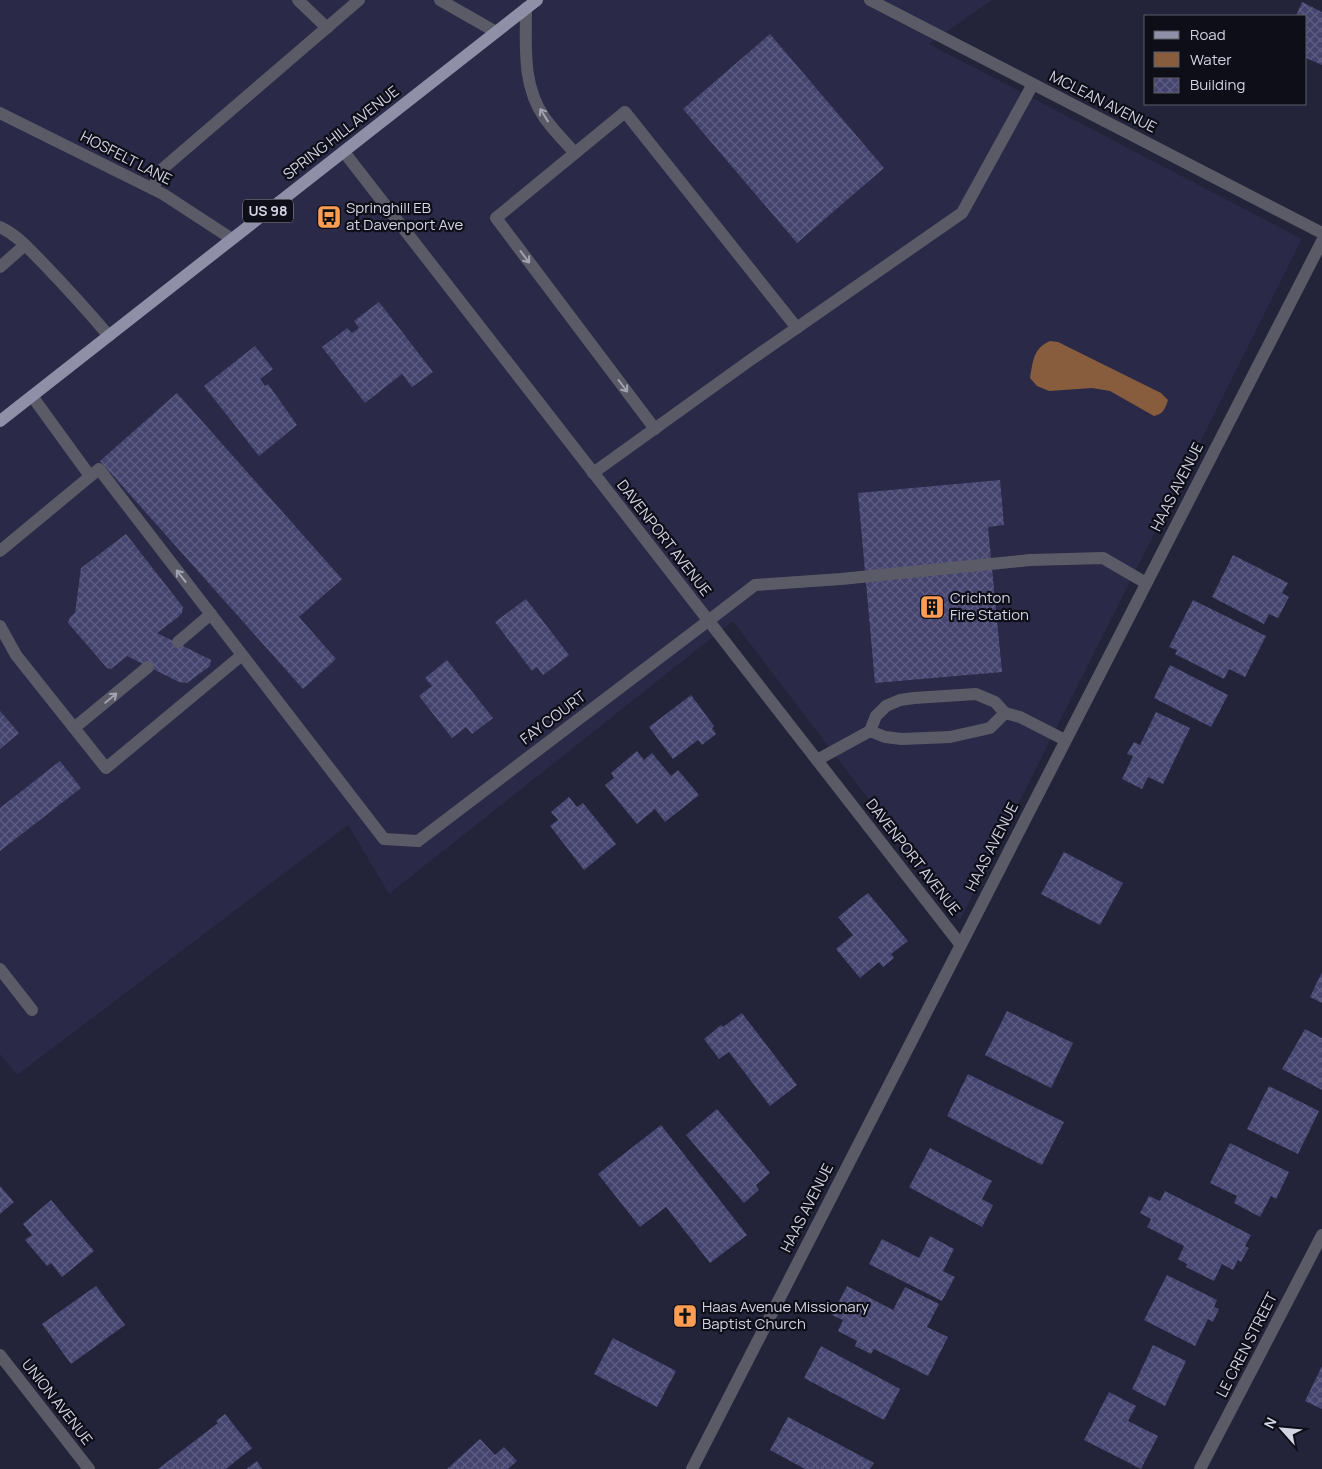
<svg xmlns="http://www.w3.org/2000/svg" width="1322" height="1469" viewBox="0 0 1322 1469" font-family="Manrope,sans-serif">
<style>
.built{fill:#2a2947}
.water{fill:#875d3e}
.building{fill:url(#building-cross-hatch)}
.lines{fill:none;stroke-linecap:round;stroke-linejoin:round}
.lane{stroke:#5b5b67;stroke-width:12}
.street{stroke:#5b5b67;stroke-width:12}
.primary{stroke:#8f90a8;stroke-width:12}
.oneway{stroke:#a2a3b1}
.labels{text-anchor:middle;stroke-width:4.5;stroke-linejoin:round;paint-order:stroke}
.shield{fill:#0e0e18;stroke:#9798a6;stroke-width:1}
.shield-label{font-size:14px;font-weight:bold;fill:#d2d3e3}
.street-label{font-size:15px;fill:#d2d3e3;stroke:#0e0e18}
.poi-label{font-size:15px;fill:#d2d3e3;stroke:#0e0e18;text-anchor:start}
</style>
<defs>
<pattern id="building-cross-hatch" width="8" height="8" patternUnits="userSpaceOnUse" patternTransform="scale(1.25)"><rect width="8" height="8" fill="#45446f"/><path d="M0 0l8 8M0 8l8-8" fill="none" stroke="#5f5e83"/></pattern>
</defs>
<rect width="100%" height="100%" fill="#23233a"/>
<path class="built" d="M0 0H992L929 44 1302 239 960 920 733 621 389 894 348 825 17 1075 0 1054Z"/>
<path class="water" d="M1050 341 1058 342 1161 393 1168 400C1165 409 1163 414 1154 416L1110 391 1092 388 1049 391 1037 386 1030 378C1033 362 1033 348 1050 341Z"/>
<g class="building">
<path d="M1302 2 1322 12V65L1306 58V16H1296Z"/>
<path d="M770 34 884 168 797 243 683 109Z"/>
<path d="M379 302 433 372 412 387 402 374 365 403 322 347 347 328 352 333 355 331 359 328 354 321Z"/>
<path d="M255 346 273 369 260 379 265 386 268 384 297 425 259 456 204 386Z"/>
<path d="M177 393 342 579 299 617 336 659 303 689 100 461Z"/>
<path d="M1000 480 1004 525 988 527 1002 672 875 683 858 493Z"/>
<path d="M126 534 183 607 182 613 177 618 157 633 211 660 210 666 187 683 179 682 127 656 111 669 107 668 68 623 70 617 75 613 81 568Z"/>
<path d="M1233 555 1288 583 1282 593 1289 597 1278 618 1269 614 1264 624 1212 597Z"/>
<path d="M526 599 569 655 543 675 537 667 532 671 495 622Z"/>
<path d="M1193 600 1266 636 1245 677 1229 669 1224 679 1175 654 1177 650 1169 647Z"/>
<path d="M447 660 493 718 472 734 466 727 452 738 419 696 432 686 425 678Z"/>
<path d="M1170 665 1228 695 1211 727 1154 698Z"/>
<path d="M691 695 714 726 712 728 716 734 702 745 698 740 673 759 649 727Z"/>
<path d="M0 711 19 733 0 749Z"/>
<path d="M1156 712 1190 728 1163 784 1148 777 1142 789 1122 779 1133 756 1127 754 1134 742 1140 745Z"/>
<path d="M637 751 644 760 652 753 671 776 678 770 699 795 665 822 655 809 637 824 605 785 614 778 611 773Z"/>
<path d="M60 761 81 788 0 851V808Z"/>
<path d="M569 797 577 807 583 803 616 844 584 870 550 826 558 820 551 812Z"/>
<path d="M1064 852 1123 883 1100 925 1041 894Z"/>
<path d="M868 893 908 941 891 954 894 958 883 967 879 962 860 978 836 949 853 935 838 917Z"/>
<path d="M1322 972V1003L1310 997Z"/>
<path d="M1007 1011 1073 1043 1051 1088 985 1055Z"/>
<path d="M742 1013 797 1085 770 1106 729 1052 719 1059 704 1039 721 1025 723 1027Z"/>
<path d="M1305 1029 1322 1038V1090L1282 1069Z"/>
<path d="M968 1074 1064 1122 1042 1165 947 1116Z"/>
<path d="M1269 1086 1319 1111 1298 1154 1247 1129Z"/>
<path d="M717 1109 770 1173 756 1185 759 1190 744 1203 686 1135Z"/>
<path d="M661 1125 747 1235 710 1263 666 1207 640 1227 598 1174Z"/>
<path d="M1230 1143 1289 1172 1276 1199 1271 1196 1260 1217 1234 1203 1237 1196 1210 1183Z"/>
<path d="M930 1148 992 1181 982 1199 993 1205 982 1227 909 1187Z"/>
<path d="M0 1186 14 1202 0 1214Z"/>
<path d="M1165 1191 1251 1235 1245 1246 1249 1248 1248 1249 1241 1262 1238 1260 1233 1270 1222 1264 1214 1281 1186 1267 1187 1264 1178 1259 1184 1246 1147 1227 1151 1219 1140 1213 1149 1196 1160 1201Z"/>
<path d="M51 1200 94 1251 62 1277 51 1263 47 1266 25 1240 32 1235 23 1224Z"/>
<path d="M930 1236 954 1249 943 1271 955 1277 942 1301 869 1264 882 1239 919 1258Z"/>
<path d="M1167 1275 1217 1300 1214 1307 1219 1309 1213 1322 1208 1319 1195 1346 1144 1320Z"/>
<path d="M96 1286 125 1325 71 1364 42 1324Z"/>
<path d="M847 1286 893 1310 905 1287 939 1304 927 1327 948 1337 928 1376 874 1349 871 1354 855 1346 857 1341 838 1331 843 1320 832 1315Z"/>
<path d="M613 1338 676 1371 657 1407 594 1374Z"/>
<path d="M1153 1345 1186 1361 1165 1406 1132 1389Z"/>
<path d="M821 1346 900 1389 884 1420 804 1378Z"/>
<path d="M1322 1366V1409L1305 1401Z"/>
<path d="M1109 1392 1136 1406 1128 1421 1158 1436 1141 1469 1084 1440Z"/>
<path d="M225 1414 252 1448 226 1469H158L218 1423 216 1421Z"/>
<path d="M788 1417 874 1463 870 1469H805L770 1450Z"/>
<path d="M480 1439 495 1455 504 1447 517 1461 508 1469H447Z"/>
<path d="M257 1461 262 1469H246Z"/>
</g>
<g class="lines">
<g class="lane">
<path d="M298 0 327 28"/>
<path d="M526 8C526 46 522 85 544 117 553 130 564 141 575 153"/>
<path d="M153 189 160 171 359 0"/>
<path d="M0 227C17 235 28 248 41 261 65 286 87 310 109 336"/>
<path d="M0 267 25 245"/>
<path d="M32 396 90 476"/>
<path d="M655 429 496 218 625 112 797 328"/>
<path d="M593 473 749 361 962 213 1033 84"/>
<path d="M0 551 99 469 384 839 418 841"/>
<path d="M708 621 755 585 841 579 1030 560 1103 558 1146 583"/>
<path d="M0 626 16 655 106 768 242 655"/>
<path d="M178 642 211 614"/>
<path d="M74 728 148 667"/>
<path d="M870 731 876 716 886 706 900 700 914 698 976 694 995 702 1005 713"/>
<path d="M817 760 870 731 885 737 902 739 950 737 990 728 1005 713 1020 717 1065 740"/>
<path d="M0 969 32 1010"/>
</g>
<g class="street">
<path d="M440 0 496 32"/>
<path d="M870 0 1322 233"/>
<path d="M0 113 163 194 232 239"/>
<path d="M344 152 960 944"/>
<path d="M418 841 708 621"/>
<path d="M0 1355 89 1469"/>
<path d="M692 1469 1322 241"/>
<path d="M1200 1469 1322 1235"/>
</g>
<path class="primary" d="M0 421 537 0"/>
</g>
<defs><path id="oneway-shaft" d="M-6 0H5M1.5-3L5.5 0L1.5 3" fill="none" stroke-width="1.6" stroke-linecap="round" stroke-linejoin="round" transform="scale(1.25)"/></defs>
<g class="oneway">
<use href="#oneway-shaft" transform="translate(544 115) rotate(-122)"/>
<use href="#oneway-shaft" transform="translate(525 257) rotate(53)"/>
<use href="#oneway-shaft" transform="translate(623 386) rotate(53)"/>
<use href="#oneway-shaft" transform="translate(181 576) rotate(-128)"/>
<use href="#oneway-shaft" transform="translate(111 698) rotate(-40)"/>
</g>
<defs>
<symbol id="bus-square" viewBox="-11 -11 22 22"><rect x="-9" y="-9" width="18" height="18" rx="4" fill="#fc9d53" stroke="#0e0e18"/><path d="M-5-6H5V4H4V6H2V4H-2V6H-4V4H-5ZM-3.5-4V0h7V-4ZM-3.5 1.2v1.5H-2V1.2ZM2 1.2v1.5H3.5V1.2Z" fill="#111"/></symbol>
<symbol id="building-square" viewBox="-11 -11 22 22"><rect x="-9" y="-9" width="18" height="18" rx="4" fill="#fc9d53" stroke="#0e0e18"/><path d="M-4-6H4V6H1V3H-1V6H-4ZM-2.5-4.3h1.7v1.8h-1.7ZM.8-4.3h1.7v1.8H.8ZM-2.5-1h1.7V.8h-1.7ZM.8-1h1.7V.8H.8Z" fill="#111"/></symbol>
<symbol id="church-square" viewBox="-11 -11 22 22"><rect x="-9" y="-9" width="18" height="18" rx="4" fill="#fc9d53" stroke="#0e0e18"/><path d="M-1.2-6h2.4v3.5h3.3v2.4h-3.3V6h-2.4V-.1h-3.3v-2.4h3.3Z" fill="#111"/></symbol>
</defs>
<g fill-rule="evenodd">
<use href="#bus-square" x="315" y="203" width="28" height="28"/>
<use href="#building-square" x="918" y="593" width="28" height="28"/>
<use href="#church-square" x="671" y="1302" width="28" height="28"/>
</g>
<g class="labels">
<rect class="shield" x="243" y="199.5" width="50" height="23" rx="4"/>
<g class="shield-label">
<text x="268" y="216">US 98</text>
</g>
<g class="street-label">
<text transform="translate(1103 102) rotate(27)" y="5">MCLEAN AVENUE</text>
<text transform="translate(341 133) rotate(-38)" y="5">SPRING HILL AVENUE</text>
<text transform="translate(126 158) rotate(27)" y="5">HOSFELT LANE</text>
<text transform="translate(1177 487) rotate(-63)" y="5">HAAS AVENUE</text>
<text transform="translate(664 538) rotate(52)" y="5">DAVENPORT AVENUE</text>
<text transform="translate(553 718) rotate(-37)" y="5">FAY COURT</text>
<text transform="translate(992 847) rotate(-63)" y="5">HAAS AVENUE</text>
<text transform="translate(913 857) rotate(52)" y="5">DAVENPORT AVENUE</text>
<text transform="translate(807 1208) rotate(-63)" y="5">HAAS AVENUE</text>
<text transform="translate(1247 1345) rotate(-63)" y="5">LE CREN STREET</text>
<text transform="translate(57 1402) rotate(52)" y="5">UNION AVENUE</text>
</g>
<g class="poi-label">
<text x="346" y="213">Springhill EB<tspan x="346" dy="17">at Davenport Ave</tspan></text>
<text x="950" y="603">Crichton<tspan x="950" dy="17">Fire Station</tspan></text>
<text x="702" y="1312">Haas Avenue Missionary<tspan x="702" dy="17">Baptist Church</tspan></text>
</g>
</g>
<rect x="1144" y="15" width="162" height="90" fill="#0e0e18" stroke="#5c5d69"/>
<rect x="1154" y="31" width="25" height="8" fill="#8f90a8" stroke="#5c5d69"/>
<text x="1190" y="40" font-size="15" fill="#d2d3e3">Road</text>
<rect x="1154" y="52" width="25" height="15" fill="#875d3e" stroke="#5c5d69"/>
<text x="1190" y="65" font-size="15" fill="#d2d3e3">Water</text>
<rect x="1154" y="78" width="25" height="15" fill="url(#building-cross-hatch)" stroke="#5c5d69"/>
<text x="1190" y="90" font-size="15" fill="#d2d3e3">Building</text>
<g transform="translate(1282 1429) rotate(297)" stroke="#0e0e18" stroke-width="4" paint-order="stroke">
<path d="M0-4L9 19L0 12L-9 19Z" fill="#d2d3e3"/>
<text y="-8" font-size="14" font-weight="bold" text-anchor="middle" fill="#d2d3e3">N</text>
</g>
</svg>
